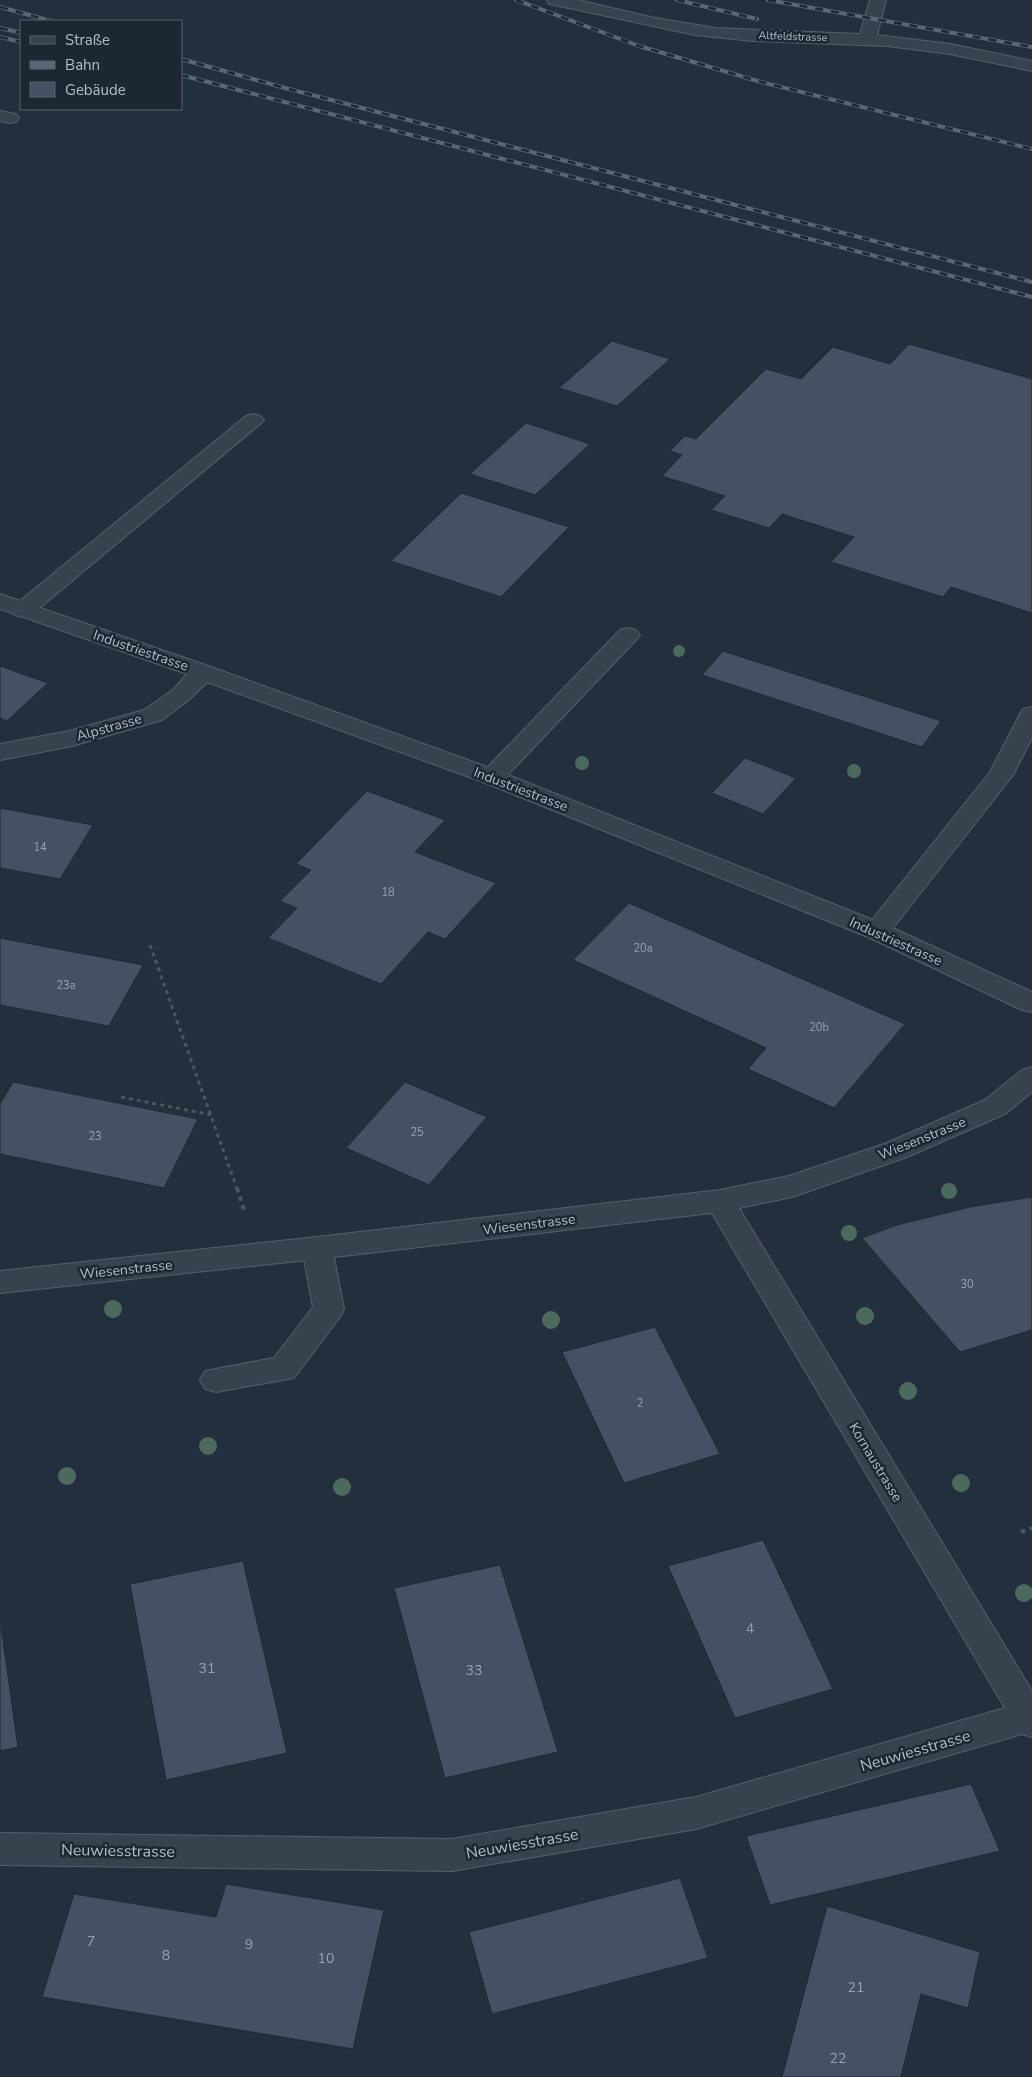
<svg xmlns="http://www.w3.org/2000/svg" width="1032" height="2077" viewBox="0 0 1032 2077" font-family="'Nunito Sans',sans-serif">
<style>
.building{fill:#455162;stroke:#1f2835}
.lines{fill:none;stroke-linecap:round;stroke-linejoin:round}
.lane-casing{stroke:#565f6c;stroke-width:2}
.street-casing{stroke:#565f6c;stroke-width:2}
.path-far1{stroke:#44595c;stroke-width:3;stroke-dasharray:4 4;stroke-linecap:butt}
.path{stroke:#44595c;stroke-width:4;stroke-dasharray:4.5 4.5;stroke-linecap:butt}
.lane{fill:#38414e;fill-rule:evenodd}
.street{fill:#38414e;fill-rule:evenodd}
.rail-casing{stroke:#5a6575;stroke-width:4}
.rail{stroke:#1d2633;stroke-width:2.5;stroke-dasharray:8;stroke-linecap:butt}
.tree{fill:#4b6a5d}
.labels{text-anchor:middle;stroke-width:5;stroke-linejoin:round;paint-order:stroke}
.far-street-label{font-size:11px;fill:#b4bcc9;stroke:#1d2633}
.number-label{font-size:11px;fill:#98a1af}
.street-label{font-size:14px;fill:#b4bcc9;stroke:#1d2633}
.near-number-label{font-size:14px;fill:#98a1af}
.near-street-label{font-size:16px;fill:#b4bcc9;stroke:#1d2633}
</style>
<rect width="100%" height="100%" fill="#242f3e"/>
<g class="building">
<path d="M612 341 670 359 617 406 559 388Z"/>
<path d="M909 344 1032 379V613L951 587 943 597 831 562 854 537 782 514 769 528 711 510 725 496 662 476 682 455 670 451 685 436 696 439 766 369 801 379 833 347 890 364Z"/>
<path d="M526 423 590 444 535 495 470 474Z"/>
<path d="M461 493 569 527 501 597 391 561Z"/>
<path d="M723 651 941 721 922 747 702 675Z"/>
<path d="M0 666 48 683 7 721 0 718Z"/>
<path d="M745 758 796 778 763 814 712 793Z"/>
<path d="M367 791 445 820 415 852 496 883 445 939 428 932 381 984 268 938 297 908 280 901 311 870 296 864Z"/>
<path d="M0 808 93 825 60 879 0 868Z"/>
<path d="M629 903 905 1024 834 1108 748 1069 766 1048 573 960Z"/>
<path d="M0 938 143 965 109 1026 0 1005Z"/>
<path d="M13 1082 198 1119 164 1188 0 1154V1104Z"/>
<path d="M405 1082 487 1117 429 1185 346 1148Z"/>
<path d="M1032 1197V1330L960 1352 862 1238 897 1225 970 1207Z"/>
<path d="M655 1327 720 1454 624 1483 562 1352Z"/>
<path d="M763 1540 833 1689 735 1718 668 1566Z"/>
<path d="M243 1561 287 1753 166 1780 130 1584Z"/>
<path d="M500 1565 558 1752 445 1778 394 1588Z"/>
<path d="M0 1619 18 1747 0 1751Z"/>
<path d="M971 1784 1000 1851 770 1905 746 1836Z"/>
<path d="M680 1878 708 1958 492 2014 469 1932Z"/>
<path d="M226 1884 384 1910 353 2049 42 1997 74 1894 216 1917Z"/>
<path d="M827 1906 980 1952 968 2008 921 1994 901 2077H782Z"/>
</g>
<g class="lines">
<defs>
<g id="lane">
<path d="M547 0H577L655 18 715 28 860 34 870 0H886L877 35 950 44 1032 61V71L950 54 888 46 753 41 695 35 555 5 549 4Z"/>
<path d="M0 111 16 114 19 118 16 122 10 123 0 121Z"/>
<path d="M253 414 260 416 264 420 260 424 31 615 23 617 15 615 11 610 15 605 246 416Z"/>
<path d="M628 628 636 630 640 635 636 640 501 782 492 785 483 782 480 777 483 772 620 630Z"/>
<path d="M1032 707V738L1013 775 886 937 877 940 868 937 864 931 868 925 990 772 1020 714 1023 709Z"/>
<path d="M317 1237 327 1240 332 1248 344 1309 340 1317 294 1378 216 1392 205 1389 200 1380 205 1371 274 1358 313 1307 302 1248 307 1240Z"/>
</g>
<g id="street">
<path d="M0 594 211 667 501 772 886 925 1032 992V1012L1022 1010 868 937 483 782 207 682 190 699 162 720 72 746 0 760V744L69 731 144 710 174 689 187 674 0 609Z"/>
<path d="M1032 1067V1092L1005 1114 907 1157 792 1197 739 1208 1032 1691V1737L1022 1734 696 1829 452 1871 0 1865V1833L452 1839 696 1797 1005 1708 712 1213 317 1259 0 1293V1271L317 1237 720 1190 789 1176 887 1143 985 1100 1022 1070Z"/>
</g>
</defs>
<use href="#lane" class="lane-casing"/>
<use href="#street" class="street-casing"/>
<g class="path-far1">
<path d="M150 945 237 1189"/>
<path d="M121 1097 212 1115"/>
</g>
<g class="path">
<path d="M237 1188 244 1210"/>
<path d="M1021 1532 1032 1528"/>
</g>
<use href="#lane" class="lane"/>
<use href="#street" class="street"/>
<defs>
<g id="rail">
<path d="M516 0 639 46 761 82 1032 149"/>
<path d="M677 0 757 19"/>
<path d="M768 0 1032 47"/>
<path d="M0 7 51 21"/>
<path d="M0 28 21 33"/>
<path d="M0 37 21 42"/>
<path d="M181 59 285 88 1032 282"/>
<path d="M181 75 1032 297"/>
</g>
</defs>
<use href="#rail" class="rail-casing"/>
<use href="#rail" class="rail"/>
</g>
<g class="tree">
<circle cx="679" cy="651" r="6"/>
<circle cx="582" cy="763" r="7"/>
<circle cx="854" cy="771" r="7"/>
<circle cx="949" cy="1191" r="8"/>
<circle cx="849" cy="1233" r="8"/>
<circle cx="113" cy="1309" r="9"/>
<circle cx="865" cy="1316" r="9"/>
<circle cx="551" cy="1320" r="9"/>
<circle cx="908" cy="1391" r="9"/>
<circle cx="208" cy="1446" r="9"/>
<circle cx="67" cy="1476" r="9"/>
<circle cx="961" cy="1483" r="9"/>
<circle cx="342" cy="1487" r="9"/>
<circle cx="1024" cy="1593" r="9"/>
</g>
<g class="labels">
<g class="far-street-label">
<text transform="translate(793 36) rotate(2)" y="4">Altfeldstrasse</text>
</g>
<g class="number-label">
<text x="40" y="851">14</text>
<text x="388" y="896">18</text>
<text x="643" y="952">20a</text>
<text x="66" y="989">23a</text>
<text x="819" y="1031">20b</text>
<text x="417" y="1136">25</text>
<text x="95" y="1140">23</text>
<text x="967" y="1288">30</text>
<text x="640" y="1407">2</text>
</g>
<g class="street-label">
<text transform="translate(141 650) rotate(19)" y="5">Industriestrasse</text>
<text transform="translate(109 727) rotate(-16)" y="5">Alpstrasse</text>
<text transform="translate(521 789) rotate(21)" y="5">Industriestrasse</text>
<text transform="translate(896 941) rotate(24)" y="5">Industriestrasse</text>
<text transform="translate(922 1138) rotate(-22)" y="5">Wiesenstrasse</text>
<text transform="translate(529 1224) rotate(-7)" y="5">Wiesenstrasse</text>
<text transform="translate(126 1269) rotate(-6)" y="5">Wiesenstrasse</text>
<text transform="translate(876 1462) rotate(59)" y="5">Kornaustrasse</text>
</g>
<g class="near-number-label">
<text x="750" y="1633">4</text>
<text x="207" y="1673">31</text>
<text x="474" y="1675">33</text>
<text x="91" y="1946">7</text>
<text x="249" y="1949">9</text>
<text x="166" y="1960">8</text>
<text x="326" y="1963">10</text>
<text x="856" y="1992">21</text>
<text x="838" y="2063">22</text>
</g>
<g class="near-street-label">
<text transform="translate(915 1750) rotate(-16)" y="6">Neuwiesstrasse</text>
<text transform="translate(522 1843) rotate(-10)" y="6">Neuwiesstrasse</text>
<text transform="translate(118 1850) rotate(1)" y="6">Neuwiesstrasse</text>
</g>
</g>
<rect x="20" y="20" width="162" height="90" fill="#1d2633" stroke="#59626f"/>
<rect x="30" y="36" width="25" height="8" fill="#38414e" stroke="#59626f"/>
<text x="65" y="45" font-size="15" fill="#b4bcc9">Straße</text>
<rect x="30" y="61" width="25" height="8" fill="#5a6575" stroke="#59626f"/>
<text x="65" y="70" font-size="15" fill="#b4bcc9">Bahn</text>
<rect x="30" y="82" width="25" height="15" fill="#455162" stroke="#59626f"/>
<text x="65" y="95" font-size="15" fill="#b4bcc9">Gebäude</text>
</svg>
